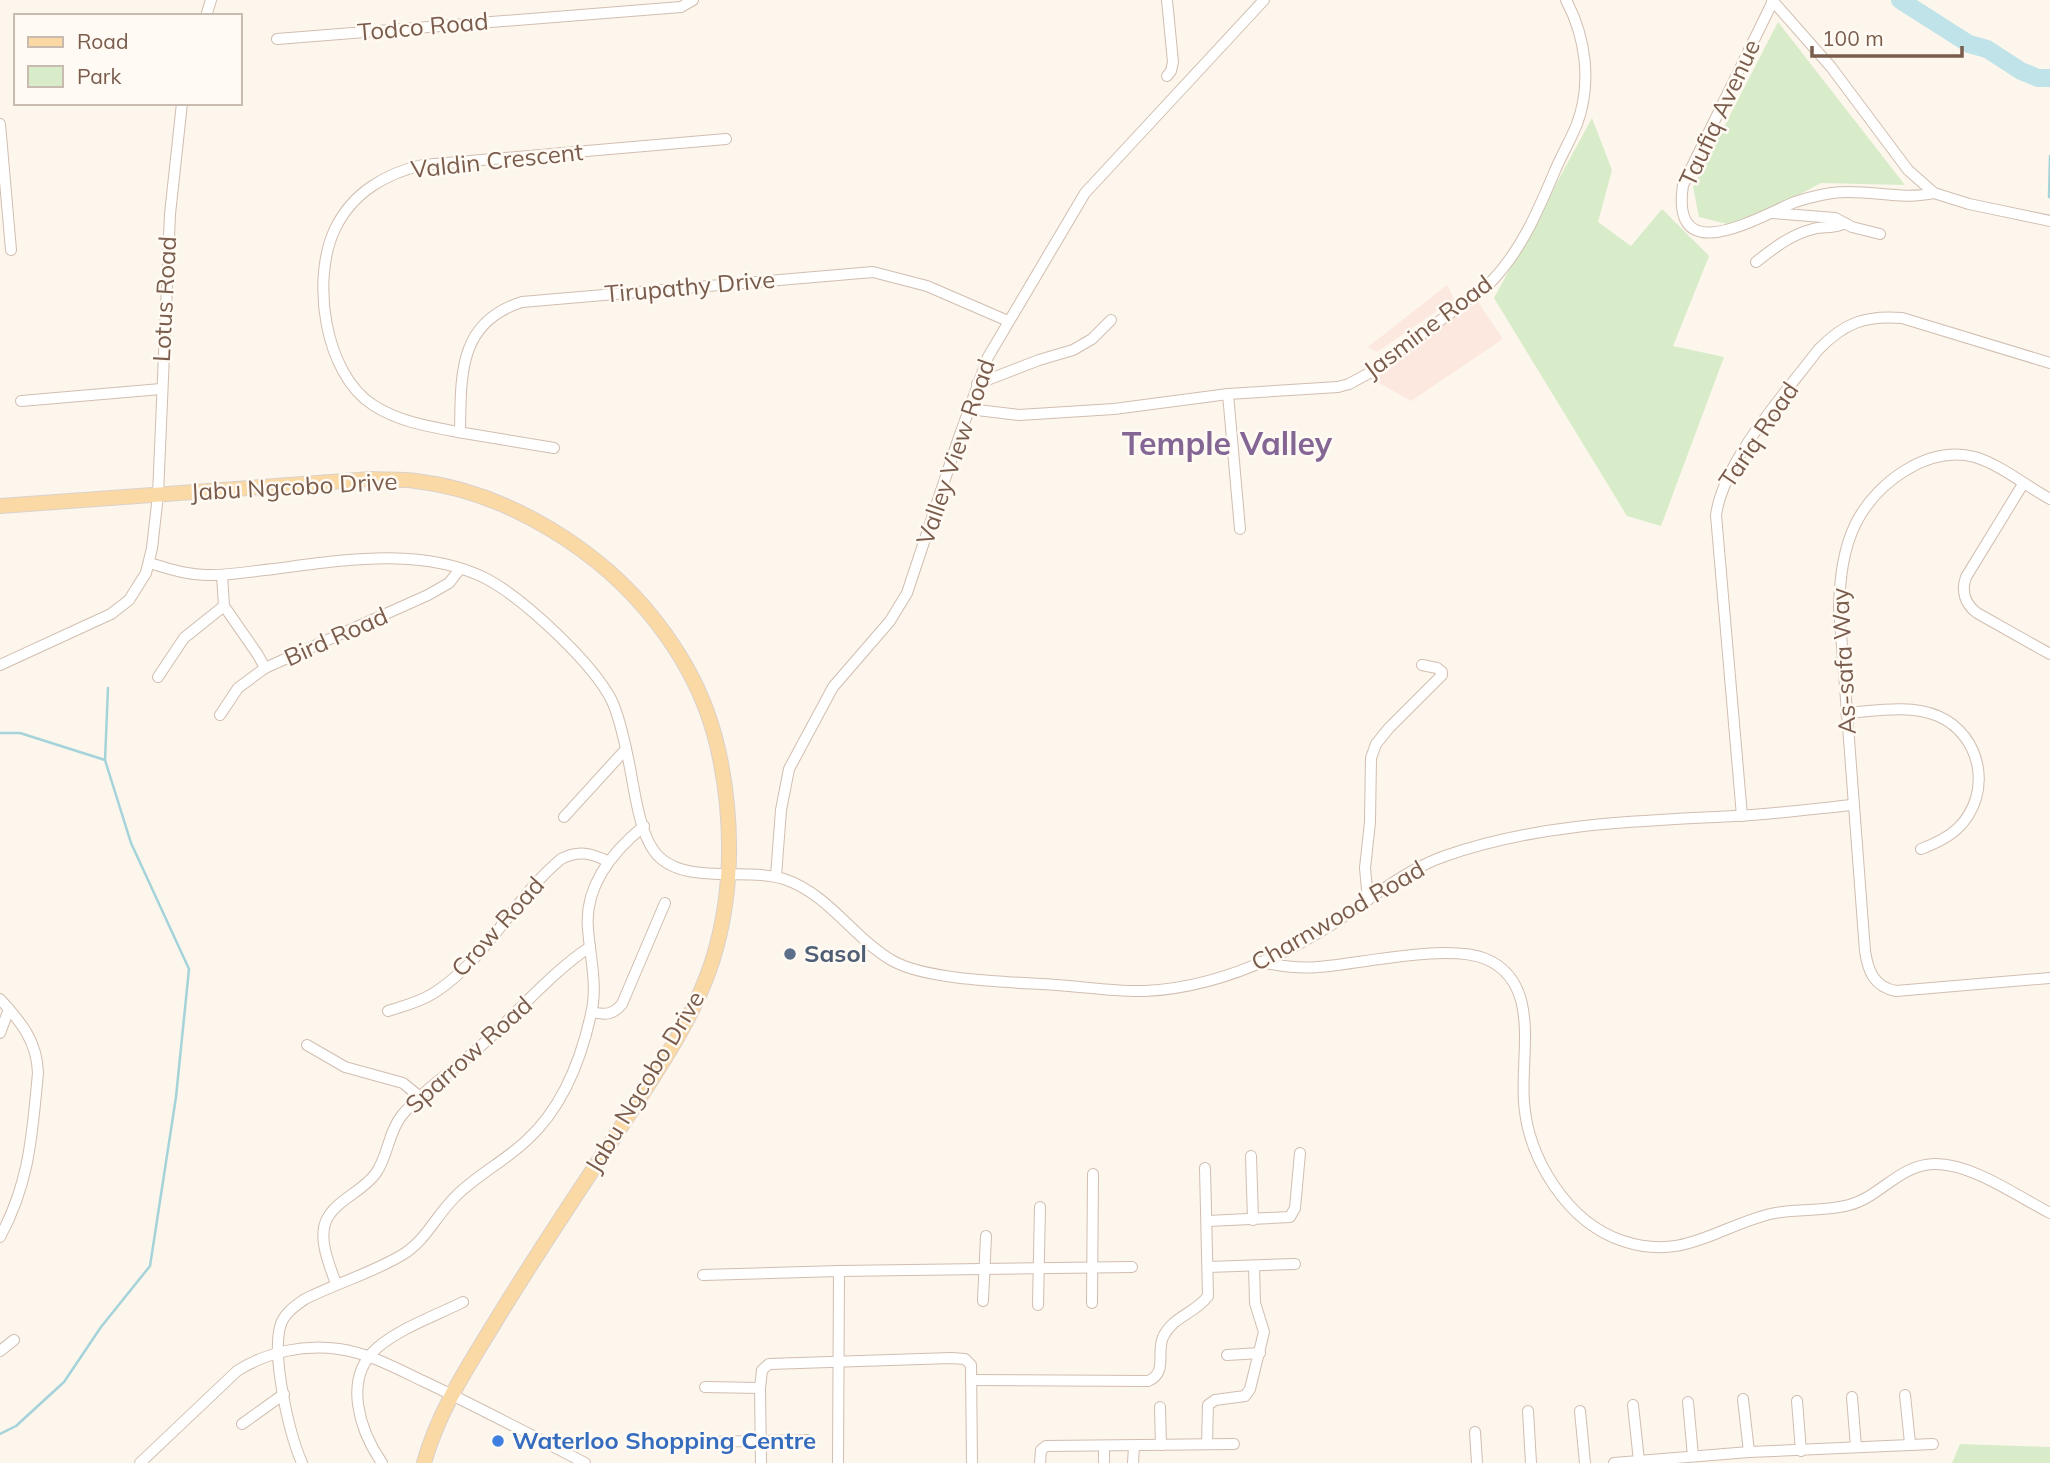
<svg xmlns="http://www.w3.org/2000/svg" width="2050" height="1463" viewBox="0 0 2050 1463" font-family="Mulish,sans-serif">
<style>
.commercial{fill:#fde8e0}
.green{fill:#d8ecc9}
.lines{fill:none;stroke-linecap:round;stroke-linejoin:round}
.stream{stroke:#a5d3da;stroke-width:2.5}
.river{stroke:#bfe3e8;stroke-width:18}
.minor-casing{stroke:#d1beb0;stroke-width:12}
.major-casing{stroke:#dad1cd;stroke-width:16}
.minor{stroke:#fff;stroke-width:10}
.major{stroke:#fbd9a5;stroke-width:14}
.service-dot{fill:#5c6f8a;stroke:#fffaf3;stroke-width:2.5}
.shop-dot{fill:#3f7fe0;stroke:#fffaf3;stroke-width:2.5}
.labels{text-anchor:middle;stroke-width:5;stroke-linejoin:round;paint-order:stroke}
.street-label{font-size:24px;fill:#7a5c4d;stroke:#fffaf3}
.service-label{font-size:24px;font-weight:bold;fill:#4e5e75;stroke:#fffaf3;text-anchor:start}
.shop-label{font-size:24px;font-weight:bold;fill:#366cbe;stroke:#fffaf3;text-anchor:start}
.district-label{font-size:32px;font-weight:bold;fill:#846695;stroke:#fffaf3}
</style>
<rect width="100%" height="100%" fill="#fdf6ec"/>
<g class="commercial">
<path d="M1447 285 1454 299 1377 352 1368 347Z"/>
<path d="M1478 302 1503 339 1411 401 1363 374Z"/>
</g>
<g class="green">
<path d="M1778 22 1905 185 1821 183 1739 227 1699 217 1693 187Z"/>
<path d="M1592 118 1612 170 1598 222 1631 246 1662 209 1709 256 1673 346 1724 357 1661 526 1627 516 1494 298Z"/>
<path d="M1960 1444 2050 1447V1463H1952Z"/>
</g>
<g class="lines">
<g class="stream">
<path d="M2049 197 2050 156"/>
<path d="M0 733H20L105 760"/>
<path d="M0 1434 16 1426 64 1382 101 1327 150 1266 176 1097 189 969 131 843 105 760 108 688"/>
</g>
<path class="river" d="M1900 0 1969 44 1987 49 2021 71 2038 78H2050"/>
<defs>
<g id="minor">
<path d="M1167 0 1173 62 1171 71 1167 76"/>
<path d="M1772 0 1831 67 1908 170 1934 193 1969 204 2050 221"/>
<path d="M1773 1 1683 185C1670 271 1758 217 1795 202 1807 198 1820 195 1832 193 1866 188 1900 201 1934 193"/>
<path d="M206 16 211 0"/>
<path d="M277 39 681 7 693 0"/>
<path d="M0 124 11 250"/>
<path d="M1773 213 1835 218 1852 227 1880 234"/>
<path d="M1756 262C1774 248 1790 235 1813 229 1824 226 1834 229 1845 223"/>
<path d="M977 384 1039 360 1073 350 1092 339 1111 320"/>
<path d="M1228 394 1240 529"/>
<path d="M21 401 161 389"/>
<path d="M969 409 1019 415 1114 409 1228 394 1338 387 1349 384 1373 371 1490 283C1521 251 1537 213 1554 173 1561 156 1570 141 1577 124 1592 83 1586 38 1566 0"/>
<path d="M460 432C461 375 458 322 522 302L873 272 927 286 1008 321"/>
<path d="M554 448C524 443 494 438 464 433 432 427 401 423 373 405 324 373 311 279 335 229 352 193 386 173 423 165L726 139"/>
<path d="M2023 484 1966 577C1961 591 1965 604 1977 613L2050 654"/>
<path d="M2050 499C2026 486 2001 465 1975 457 1928 445 1877 482 1856 523 1843 549 1840 578 1839 607L1865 951C1868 971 1874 987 1896 991L2050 978"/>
<path d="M149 563C168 568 186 575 206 575 229 576 252 571 274 569 343 560 422 546 487 579 524 599 593 663 612 701 620 719 624 739 628 758 634 785 638 829 654 851 680 887 747 867 784 879 829 894 854 939 893 961 929 981 1014 982 1057 985 1086 987 1116 992 1145 991 1211 988 1272 962 1328 927 1366 903 1402 871 1445 856 1539 823 1637 821 1735 816 1774 814 1813 809 1852 805"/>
<path d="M222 575 224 606"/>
<path d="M224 606 258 655 265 668"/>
<path d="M0 665 111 614 129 600 146 573 152 548 158 495 170 214 182 103"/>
<path d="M158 677 184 638 224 606"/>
<path d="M1846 713C1875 711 1910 704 1938 716 1982 735 1993 794 1958 828 1948 838 1934 844 1921 849"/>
<path d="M220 715 238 688 265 668 428 595 449 583 460 569"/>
<path d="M1742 816 1716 515C1724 460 1784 395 1818 350 1844 323 1865 315 1902 318L2050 363"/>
<path d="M564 817 626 749"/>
<path d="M776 876 781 810 789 769 833 687 890 621 907 593 958 440 988 357 1085 193 1264 0"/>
<path d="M1368 900 1365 868 1370 822 1371 758 1376 744 1389 728 1442 675V672L1437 668 1422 665"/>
<path d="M1260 962C1279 966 1299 969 1318 967 1361 964 1447 943 1486 959 1542 983 1520 1055 1524 1102 1528 1159 1568 1223 1623 1241 1683 1261 1715 1228 1770 1214 1796 1208 1824 1212 1849 1205 1880 1197 1899 1165 1934 1164 1971 1163 2017 1196 2050 1213"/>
<path d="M0 999C21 1022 37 1041 38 1073 32 1134 30 1182 0 1237"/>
<path d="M388 1011C404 1006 420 1002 434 993 487 959 514 898 561 859 578 850 591 853 607 861"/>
<path d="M592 1012C605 1015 613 1015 622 1004L665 903"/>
<path d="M0 1033 9 1009"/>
<path d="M307 1045 345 1067 403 1083 420 1097"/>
<path d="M1251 1156 1253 1220"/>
<path d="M1208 1221 1290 1217 1295 1208 1300 1153"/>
<path d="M1208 1267 1295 1264"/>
<path d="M703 1275 839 1271 1132 1267"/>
<path d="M336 1284C330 1266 318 1240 326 1221 335 1200 363 1192 376 1173 388 1156 388 1133 402 1115 425 1088 457 1068 483 1044 515 1015 554 970 590 947"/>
<path d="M983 1301 986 1236"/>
<path d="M1092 1303 1093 1174"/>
<path d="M1038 1305 1040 1207"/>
<path d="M0 1351 14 1340"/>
<path d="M1227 1355 1260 1353"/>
<path d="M971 1380 1148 1381C1168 1373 1156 1353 1163 1337 1173 1316 1196 1313 1208 1296L1205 1168"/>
<path d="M705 1387 760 1388"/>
<path d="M1905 1395 1910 1443"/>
<path d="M1852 1397 1856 1447"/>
<path d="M1743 1399 1749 1452"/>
<path d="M1797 1401 1801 1451"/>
<path d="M1688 1402 1693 1456"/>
<path d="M1633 1405 1639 1461"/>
<path d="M1160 1407 1161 1445"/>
<path d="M1528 1411 1531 1463"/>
<path d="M1580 1411 1585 1463"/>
<path d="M242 1424 284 1394"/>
<path d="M1475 1432 1477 1463"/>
<path d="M707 1442 808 1440"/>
<path d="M1207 1444 1208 1405 1215 1400 1245 1396 1250 1389 1264 1332 1255 1303 1254 1266"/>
<path d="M1104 1446V1463"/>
<path d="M140 1463 237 1371C267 1352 303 1344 339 1349 368 1353 396 1368 423 1381 478 1407 531 1435 585 1463"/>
<path d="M302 1463C289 1433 272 1359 280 1327 283 1314 295 1306 305 1299 337 1283 372 1273 402 1255 426 1241 436 1215 456 1196 477 1175 505 1161 527 1140 562 1108 581 1060 591 1014 598 986 590 957 588 929 584 886 612 852 644 826"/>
<path d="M382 1463C360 1431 342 1379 377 1348 400 1328 435 1316 463 1302"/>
<path d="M761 1463 760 1388 762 1370 769 1364 951 1358 965 1359 971 1365 972 1463"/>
<path d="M838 1463 839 1271"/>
<path d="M1040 1463 1041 1450 1046 1446 1234 1444"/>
<path d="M1133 1463 1134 1446"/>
<path d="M1614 1463 1749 1452 1933 1444"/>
</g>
<path id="major" d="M0 506 372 479C386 480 402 479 416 481 508 492 602 551 657 623 701 680 720 734 727 805 732 857 728 912 712 962 694 1017 661 1065 630 1113 584 1184 536 1254 492 1327 465 1371 438 1413 424 1463"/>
</defs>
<use href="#minor" class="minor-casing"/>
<use href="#major" class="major-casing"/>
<use href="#minor" class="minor"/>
<use href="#major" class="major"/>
</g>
<circle class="service-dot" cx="790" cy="954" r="7"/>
<circle class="shop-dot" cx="498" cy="1441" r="7"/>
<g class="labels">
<g class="street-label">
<text transform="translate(423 27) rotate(-5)" y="8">Todco Road</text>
<text transform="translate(1720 113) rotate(-65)" y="8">Taufiq Avenue</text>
<text transform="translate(497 161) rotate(-6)" y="8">Valdin Crescent</text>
<text transform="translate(690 287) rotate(-5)" y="8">Tirupathy Drive</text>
<text transform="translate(165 299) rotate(-87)" y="8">Lotus Road</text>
<text transform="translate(1428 327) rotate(-37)" y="8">Jasmine Road</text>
<text transform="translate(1759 435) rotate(-56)" y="8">Tariq Road</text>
<text transform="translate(956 452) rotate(-71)" y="8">Valley View Road</text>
<text transform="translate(294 487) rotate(-3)" y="8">Jabu Ngcobo Drive</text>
<text transform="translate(336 637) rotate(-24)" y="8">Bird Road</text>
<text transform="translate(1844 661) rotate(-93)" y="8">As-safa Way</text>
<text transform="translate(1338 916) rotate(-30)" y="8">Charnwood Road</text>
<text transform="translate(498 927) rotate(-48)" y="8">Crow Road</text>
<text transform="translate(469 1055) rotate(-42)" y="8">Sparrow Road</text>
<text transform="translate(645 1082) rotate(-59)" y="8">Jabu Ngcobo Drive</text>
</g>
<g class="service-label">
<text x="804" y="962">Sasol</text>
</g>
<g class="shop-label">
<text x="512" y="1449">Waterloo Shopping Centre</text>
</g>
<g class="district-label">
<text x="1227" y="455">Temple Valley</text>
</g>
</g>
<rect x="14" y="14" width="228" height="91" fill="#fffaf3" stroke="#cabbb1" stroke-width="2"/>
<rect x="28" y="37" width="35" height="10" fill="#fbd9a5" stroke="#cabbb1" stroke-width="2"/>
<text x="77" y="49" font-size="21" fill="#7a5c4d">Road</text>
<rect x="28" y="66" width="35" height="21" fill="#d8ecc9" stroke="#cabbb1" stroke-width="2"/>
<text x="77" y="84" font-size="21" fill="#7a5c4d">Park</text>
<path d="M1812 46v10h150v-10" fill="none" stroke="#7a5c4d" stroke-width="3.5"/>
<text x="1822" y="46" font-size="21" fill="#7a5c4d" stroke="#fffaf3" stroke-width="5" paint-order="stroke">100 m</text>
</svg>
